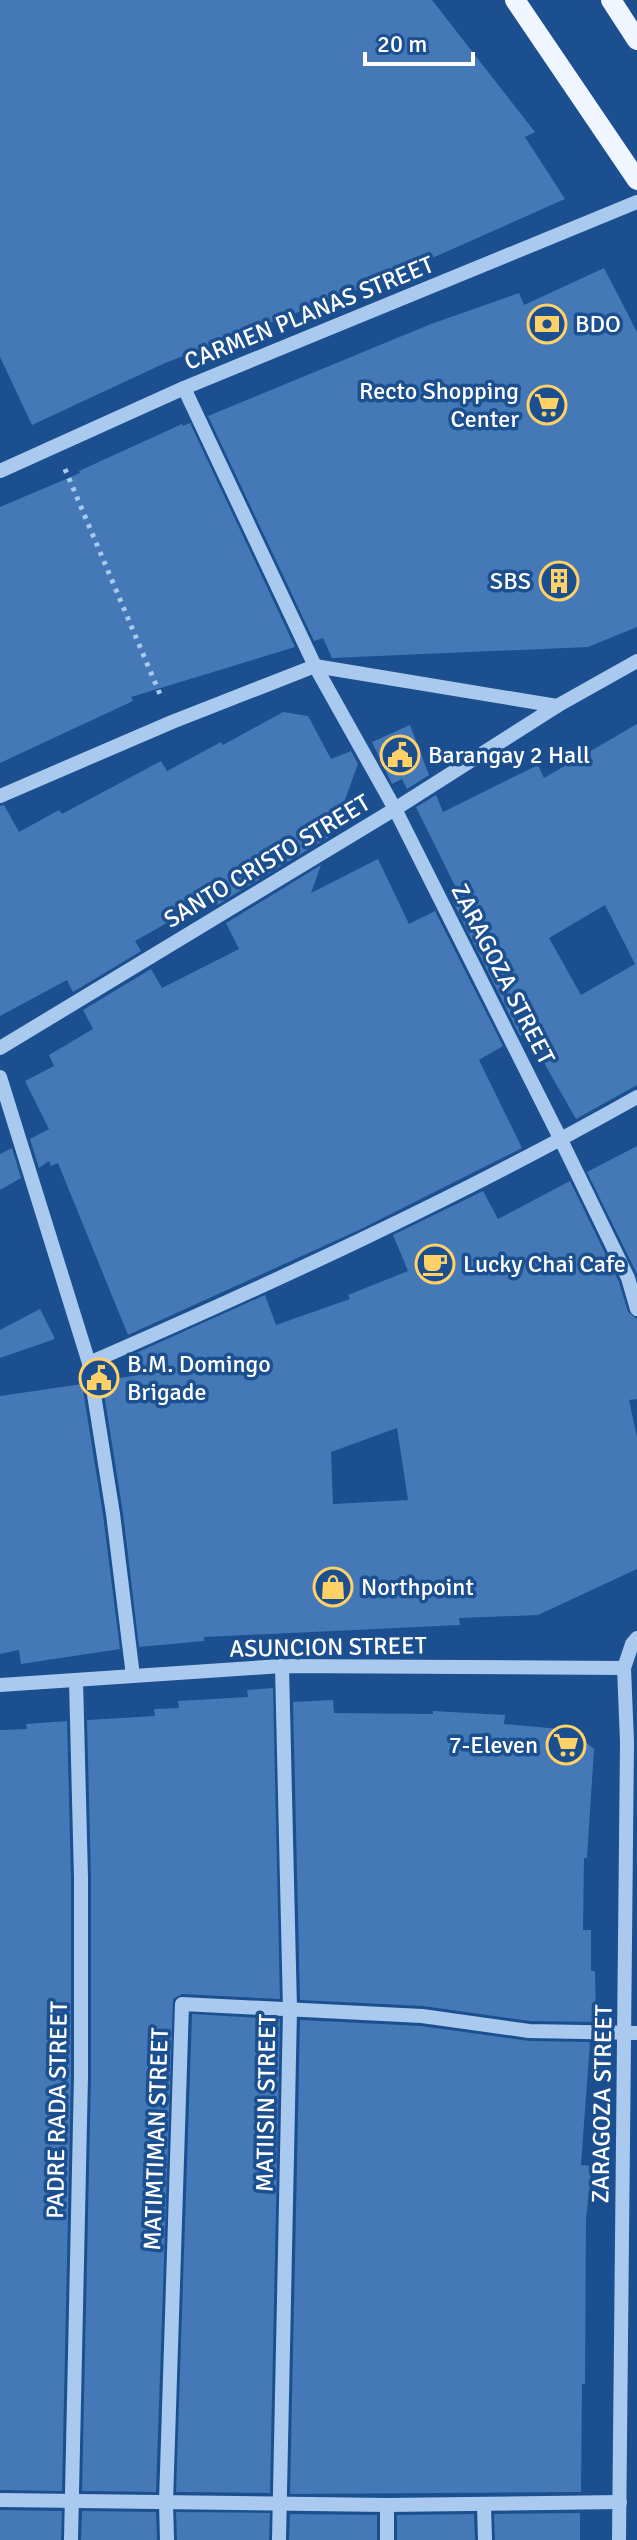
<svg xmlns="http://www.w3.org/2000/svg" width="637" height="2540" viewBox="0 0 637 2540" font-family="Signika,sans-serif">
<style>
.building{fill:#4478b7;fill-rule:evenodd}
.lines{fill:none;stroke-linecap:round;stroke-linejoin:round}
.path{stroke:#a9c9ee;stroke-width:5;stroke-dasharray:4 6;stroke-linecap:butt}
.minor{stroke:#a9c9ee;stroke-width:14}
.major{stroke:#f0f6ff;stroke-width:20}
.labels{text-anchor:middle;stroke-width:7;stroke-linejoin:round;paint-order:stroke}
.street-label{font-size:24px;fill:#fff;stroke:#1b4f8f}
.poi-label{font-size:24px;fill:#fff;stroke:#1b4f8f;text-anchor:start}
</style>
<rect width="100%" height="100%" fill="#1b4f8f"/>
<g class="building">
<path d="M0 0H432L535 132 525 137 565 199 385 279 165 363 32 425 0 357Z"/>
<path d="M604 268 637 332V627L588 647 332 658 323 638 314 641 208 416 431 324 519 293 524 305Z"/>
<path d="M190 423 295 647 131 697 133 701 0 763V507L80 473 79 471 182 424 183 426Z"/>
<path d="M283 712 308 716 331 759 351 751 358 764 332 835 217 905 214 897 204 902 135 941 141 951 73 992 67 980 0 1016V806L4 805 19 832 59 810 62 814 161 761 167 771 221 742 223 745Z"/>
<path d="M637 724V1085L576 1119 527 1033 520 1036 453 902 461 898 416 807 436 795 443 812 538 765 544 778ZM605 905 635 964 581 995 549 938Z"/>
<path d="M410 725 429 775 407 789 402 779 392 784 372 742Z"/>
<path d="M378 859 409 924 435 911 503 1046 479 1060 522 1148 359 1230 128 1335 58 1163 51 1166 49 1161 39 1168 30 1139 49 1129 25 1081 54 1066 49 1055 93 1029 83 1010 151 969 162 988 239 949 226 923 321 865 311 893Z"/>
<path d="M637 1146V1274L587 1172Z"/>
<path d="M12 1148 21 1178 0 1190V1154Z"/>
<path d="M570 1181 619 1282 628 1312 637 1319V1399L629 1400 637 1437V1569L538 1615 459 1618 460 1625 204 1637V1641L139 1647 123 1513 102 1381 144 1374 136 1353 265 1295 276 1325 350 1299 348 1295 408 1271 393 1235 483 1191 498 1219ZM397 1428 408 1500 333 1504 331 1452Z"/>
<path d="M40 1309 55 1339 0 1358V1330Z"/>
<path d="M82 1384 103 1515 120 1649 21 1664 19 1650 0 1654V1396Z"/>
<path d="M273 1688 280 1999 182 1994 173 1999 156 2492 82 2491 91 2076V1878L87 1720 155 1716 154 1709 179 1708 178 1701 248 1697 247 1690Z"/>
<path d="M333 1700 334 1713 433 1714V1711L505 1715 504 1724 570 1730 594 1749 587 1858H584L583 1930H591V1971H595L596 2022 530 2021 423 2006 300 2000 293 1702Z"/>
<path d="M67 1721 71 1878V2076L62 2491 0 2490V1730L27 1729 26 1724Z"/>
<path d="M192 2014 280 2019 270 2493 176 2492Z"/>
<path d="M300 2020 421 2026 529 2041 590 2042 581 2165 592 2166 586 2219 585 2384H582L581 2492 290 2494Z"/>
<path d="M0 2510 62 2511 61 2540H0Z"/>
<path d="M82 2511 156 2512 157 2540H81Z"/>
<path d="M176 2512 270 2513 269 2540H177Z"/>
<path d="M580 2513V2540H495L494 2514Z"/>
<path d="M290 2514 377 2515V2540H289Z"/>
<path d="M474 2514 475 2540H397V2515Z"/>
</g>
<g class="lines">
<path class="path" d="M65 469 162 699"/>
<g class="minor">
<path d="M184 388 315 666 395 809 561 1140 628 1278 637 1309"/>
<path d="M0 471 184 388 637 202"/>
<path d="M0 796 172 722 315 666 557 706"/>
<path d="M0 1048 395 809 557 706 637 661"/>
<path d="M0 1077 89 1363 113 1514 133 1676"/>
<path d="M89 1363C275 1282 460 1197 637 1097"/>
<path d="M0 1685 282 1666 624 1668 632 1644 637 1638"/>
<path d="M0 2500 387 2505 620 2502"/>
<path d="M484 2505 485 2540"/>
<path d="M71 2540 81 2076V1878L76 1680"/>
<path d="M167 2540 166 2502 182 2004 422 2016 529 2031 637 2033"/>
<path d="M279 2540 290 2010 282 1666"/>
<path d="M387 2540V2505"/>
<path d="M619 2540 627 1742 624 1668"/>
</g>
<g class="major">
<path d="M515 0 637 180"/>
<path d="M611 0 637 40"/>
</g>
</g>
<defs>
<symbol id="bank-ring" viewBox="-11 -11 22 22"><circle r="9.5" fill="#1b4f8f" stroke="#ffd166" stroke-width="1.5"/><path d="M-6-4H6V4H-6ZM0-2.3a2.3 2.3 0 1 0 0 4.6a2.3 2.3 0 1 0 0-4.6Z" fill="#ffd166"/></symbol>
<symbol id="supermarket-ring" viewBox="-11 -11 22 22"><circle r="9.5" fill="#1b4f8f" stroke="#ffd166" stroke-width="1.5"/><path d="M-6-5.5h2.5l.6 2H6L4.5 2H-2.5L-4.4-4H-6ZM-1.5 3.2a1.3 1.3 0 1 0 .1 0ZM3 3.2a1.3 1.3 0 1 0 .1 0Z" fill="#ffd166"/></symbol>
<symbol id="building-ring" viewBox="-11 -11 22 22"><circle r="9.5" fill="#1b4f8f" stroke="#ffd166" stroke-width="1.5"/><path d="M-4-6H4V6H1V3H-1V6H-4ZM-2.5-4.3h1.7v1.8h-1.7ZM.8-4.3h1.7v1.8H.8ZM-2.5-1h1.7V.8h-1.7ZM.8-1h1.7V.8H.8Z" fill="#ffd166"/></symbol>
<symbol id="civic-ring" viewBox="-11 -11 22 22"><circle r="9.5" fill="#1b4f8f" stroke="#ffd166" stroke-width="1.5"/><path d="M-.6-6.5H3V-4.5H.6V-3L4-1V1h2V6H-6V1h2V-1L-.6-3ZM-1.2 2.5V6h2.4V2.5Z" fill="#ffd166"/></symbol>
<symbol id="cafe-ring" viewBox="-11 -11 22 22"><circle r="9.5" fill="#1b4f8f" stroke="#ffd166" stroke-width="1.5"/><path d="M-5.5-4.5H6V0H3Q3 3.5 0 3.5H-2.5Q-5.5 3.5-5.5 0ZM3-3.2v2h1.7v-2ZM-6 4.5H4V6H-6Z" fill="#ffd166"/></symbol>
<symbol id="shop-ring" viewBox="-11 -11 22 22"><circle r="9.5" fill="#1b4f8f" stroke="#ffd166" stroke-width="1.5"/><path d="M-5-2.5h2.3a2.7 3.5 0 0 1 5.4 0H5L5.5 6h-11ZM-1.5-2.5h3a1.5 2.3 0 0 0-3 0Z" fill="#ffd166"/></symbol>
</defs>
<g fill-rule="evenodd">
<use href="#bank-ring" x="525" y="302" width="44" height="44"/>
<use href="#supermarket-ring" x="525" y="383" width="44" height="44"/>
<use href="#building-ring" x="537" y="559" width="44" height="44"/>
<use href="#civic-ring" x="378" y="733" width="44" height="44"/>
<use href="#cafe-ring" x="413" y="1242" width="44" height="44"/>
<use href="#civic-ring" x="77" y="1356" width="44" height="44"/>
<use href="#shop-ring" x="311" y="1565" width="44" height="44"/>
<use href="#supermarket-ring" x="544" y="1723" width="44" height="44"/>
</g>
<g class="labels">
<g class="street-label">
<text transform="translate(309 313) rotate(-22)" y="8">CARMEN PLANAS STREET</text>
<text transform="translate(267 861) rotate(-31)" y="8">SANTO CRISTO STREET</text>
<text transform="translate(503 974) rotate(63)" y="8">ZARAGOZA STREET</text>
<text transform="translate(328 1647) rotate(-1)" y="8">ASUNCION STREET</text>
<text transform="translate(266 2103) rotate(-89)" y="8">MATIISIN STREET</text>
<text transform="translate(602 2104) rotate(-89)" y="8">ZARAGOZA STREET</text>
<text transform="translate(57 2110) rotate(-89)" y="8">PADRE RADA STREET</text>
<text transform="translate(156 2139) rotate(-88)" y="8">MATIMTIMAN STREET</text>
</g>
<g class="poi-label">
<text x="575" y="332">BDO</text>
<text x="519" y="399" text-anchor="end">Recto Shopping<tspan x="519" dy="28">Center</tspan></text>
<text x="531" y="589" text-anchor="end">SBS</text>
<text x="428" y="763">Barangay 2 Hall</text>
<text x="463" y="1272">Lucky Chai Cafe</text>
<text x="127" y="1372">B.M. Domingo<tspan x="127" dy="28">Brigade</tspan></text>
<text x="361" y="1595">Northpoint</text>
<text x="538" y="1753" text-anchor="end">7-Eleven</text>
</g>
</g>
<path d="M365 52v12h108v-12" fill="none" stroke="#ffffff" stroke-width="4"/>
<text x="377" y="52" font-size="24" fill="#ffffff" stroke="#1b4f8f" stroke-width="6" paint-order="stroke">20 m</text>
</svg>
